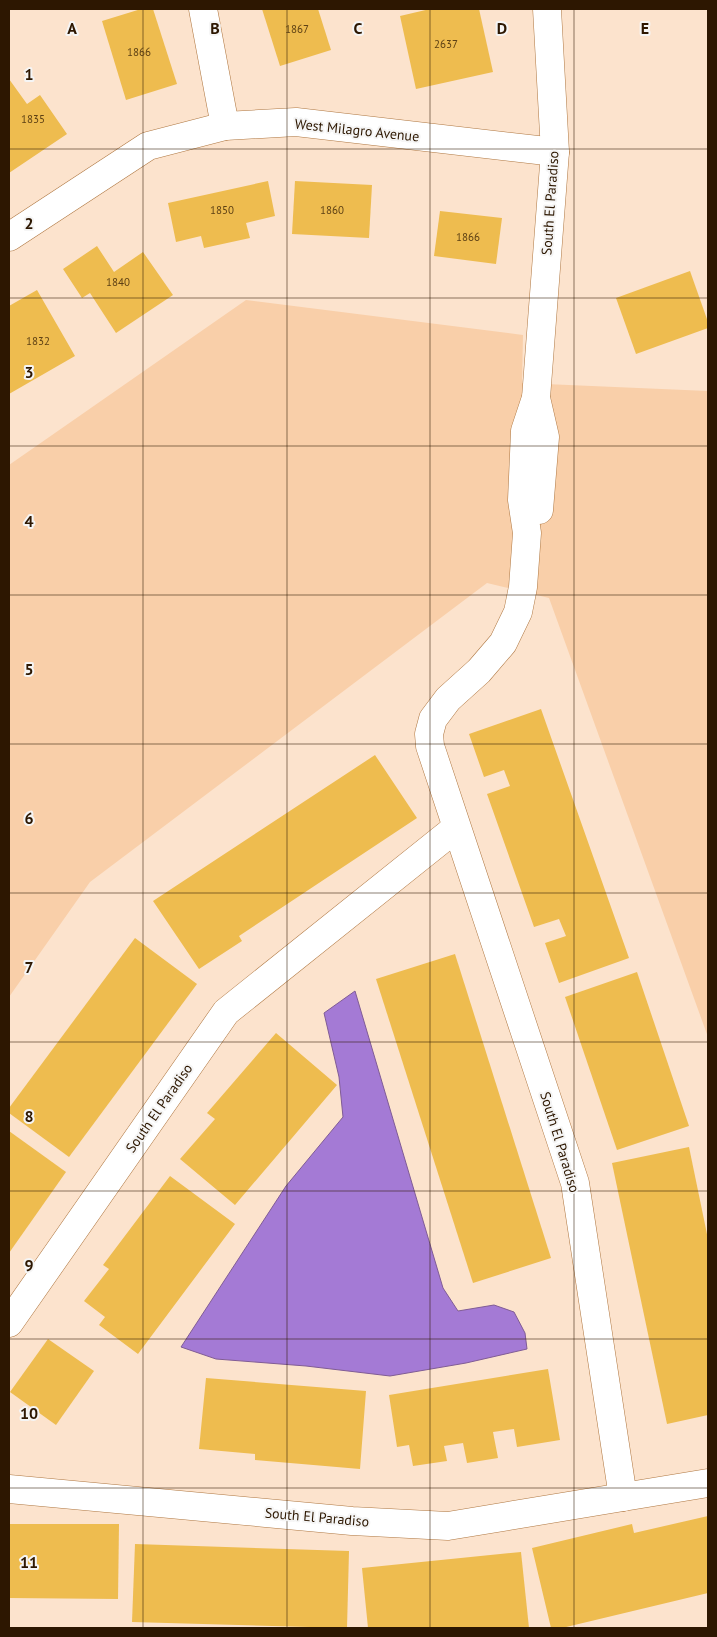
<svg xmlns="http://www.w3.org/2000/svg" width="717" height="1637" viewBox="0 0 717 1637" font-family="'PT Sans',sans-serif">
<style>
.green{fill:#f9cfa9}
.water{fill:#a47ad5;stroke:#805c95}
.building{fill:#eebc4f}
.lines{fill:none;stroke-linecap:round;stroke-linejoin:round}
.minor-casing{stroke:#af7741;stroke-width:29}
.minor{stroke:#fff;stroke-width:28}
.grid{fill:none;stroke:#2d1701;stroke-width:1;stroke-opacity:0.55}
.labels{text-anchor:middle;stroke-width:4;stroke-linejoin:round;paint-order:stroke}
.number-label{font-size:11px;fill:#5d4014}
.street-label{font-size:14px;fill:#2d1701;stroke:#f5f5f5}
.grid-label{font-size:16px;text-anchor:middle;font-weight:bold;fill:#2d1701;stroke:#f5f5f5;stroke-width:4;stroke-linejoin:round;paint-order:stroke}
</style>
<rect width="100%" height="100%" fill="#fce3cd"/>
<path class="green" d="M246 300 523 335 522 383 708 391V1037L549 598 487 583 90 882 9 997V465Z"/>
<path class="water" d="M355 991 443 1288 458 1311 494 1305 514 1312 525 1333 527 1349 466 1363 390 1376 306 1366 216 1359 181 1347 286 1186 343 1117 339 1077 324 1013Z"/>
<g class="building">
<path d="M141 9H153L177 84 126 100 102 21Z"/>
<path d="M262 9H318L331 50 280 66Z"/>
<path d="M430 9H479L493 72 416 89 400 16Z"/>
<path d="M9 79 27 104 40 95 67 134 9 173Z"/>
<path d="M268 181 275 216 246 223 250 238 204 248 201 236 176 242 168 203Z"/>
<path d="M295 181 372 185 369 238 292 234Z"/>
<path d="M440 211 502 218 496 264 434 256Z"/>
<path d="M97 246 114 272 143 252 173 295 116 333 90 293 82 298 63 269Z"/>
<path d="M690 271 708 322V328L636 354 616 298Z"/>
<path d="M37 290 75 356 9 394V326L10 325 9 322V306Z"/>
<path d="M541 709 629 958 559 983 545 943 566 936 559 919 534 927 487 794 510 786 504 770 484 777 469 734Z"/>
<path d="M375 755 417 818 239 936 242 941 199 969 153 901Z"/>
<path d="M135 938 197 984 69 1157 9 1113V1108Z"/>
<path d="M455 954 551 1258 473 1283 376 979Z"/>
<path d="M637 972 689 1126 617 1150 565 997Z"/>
<path d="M276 1033 337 1085 235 1205 180 1159 215 1119 207 1113Z"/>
<path d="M9 1131 66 1172 9 1253Z"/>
<path d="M689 1147 708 1239V1415L667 1424 612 1163Z"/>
<path d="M170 1176 235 1224 138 1354 99 1325 105 1317 84 1301 109 1269 103 1265Z"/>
<path d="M48 1339 94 1371 56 1425 10 1392Z"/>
<path d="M548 1369 560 1440 517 1447 514 1429 493 1432 498 1458 467 1463 463 1443 444 1446 447 1461 413 1466 409 1445 397 1447 389 1395Z"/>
<path d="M206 1378 366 1391 360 1469 255 1460V1454L199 1449Z"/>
<path d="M708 1516V1593L562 1628H551L532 1548 632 1524 634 1533Z"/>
<path d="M9 1524H119L118 1599 9 1598Z"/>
<path d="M135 1544 349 1551 347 1628 132 1622Z"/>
<path d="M521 1552 529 1628H368L362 1568Z"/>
</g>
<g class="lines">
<defs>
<g id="minor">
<path d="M203 9 225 126"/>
<path d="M9 237 148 146 225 126 296 122 555 152"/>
<path d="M536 398 545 437 539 510"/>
<path d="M9 1323 226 1012 456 828"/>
<path d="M9 1489 352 1521 448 1526 623 1497 575 1183 430 746 429 734 433 719 448 699 479 671 503 643 518 612 523 587 527 533 522 500 525 431 536 398 555 152 547 9"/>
<path d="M623 1497 708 1483"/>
</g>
</defs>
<use href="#minor" class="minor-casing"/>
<use href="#minor" class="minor"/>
</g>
<path class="grid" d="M143 9V1628M287 9V1628M430 9V1628M574 9V1628M9 149H708M9 298H708M9 446H708M9 595H708M9 744H708M9 893H708M9 1042H708M9 1191H708M9 1339H708M9 1488H708"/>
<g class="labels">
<g class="number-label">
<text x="297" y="33">1867</text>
<text x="446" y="48">2637</text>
<text x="139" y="56">1866</text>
<text x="33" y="123">1835</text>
<text x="222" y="214">1850</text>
<text x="332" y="214">1860</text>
<text x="468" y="241">1866</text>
<text x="118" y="286">1840</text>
<text x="38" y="345">1832</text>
</g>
<g class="street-label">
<text transform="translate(357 130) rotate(6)" y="5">West Milagro Avenue</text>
<text transform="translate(550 203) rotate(-86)" y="5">South El Paradiso</text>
<text transform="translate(159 1108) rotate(-55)" y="5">South El Paradiso</text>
<text transform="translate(560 1142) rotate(73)" y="5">South El Paradiso</text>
<text transform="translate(317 1517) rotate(5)" y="5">South El Paradiso</text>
</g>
</g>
<g class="grid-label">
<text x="72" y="34">A</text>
<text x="215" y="34">B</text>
<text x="358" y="34">C</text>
<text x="502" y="34">D</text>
<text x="645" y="34">E</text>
<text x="29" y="80">1</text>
<text x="29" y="229">2</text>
<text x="29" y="378">3</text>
<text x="29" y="527">4</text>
<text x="29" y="675">5</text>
<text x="29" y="824">6</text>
<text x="29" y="973">7</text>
<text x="29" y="1122">8</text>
<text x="29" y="1271">9</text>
<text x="29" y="1419">10</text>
<text x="29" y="1568">11</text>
</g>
<rect width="717" height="1637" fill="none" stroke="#2d1701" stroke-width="20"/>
</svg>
